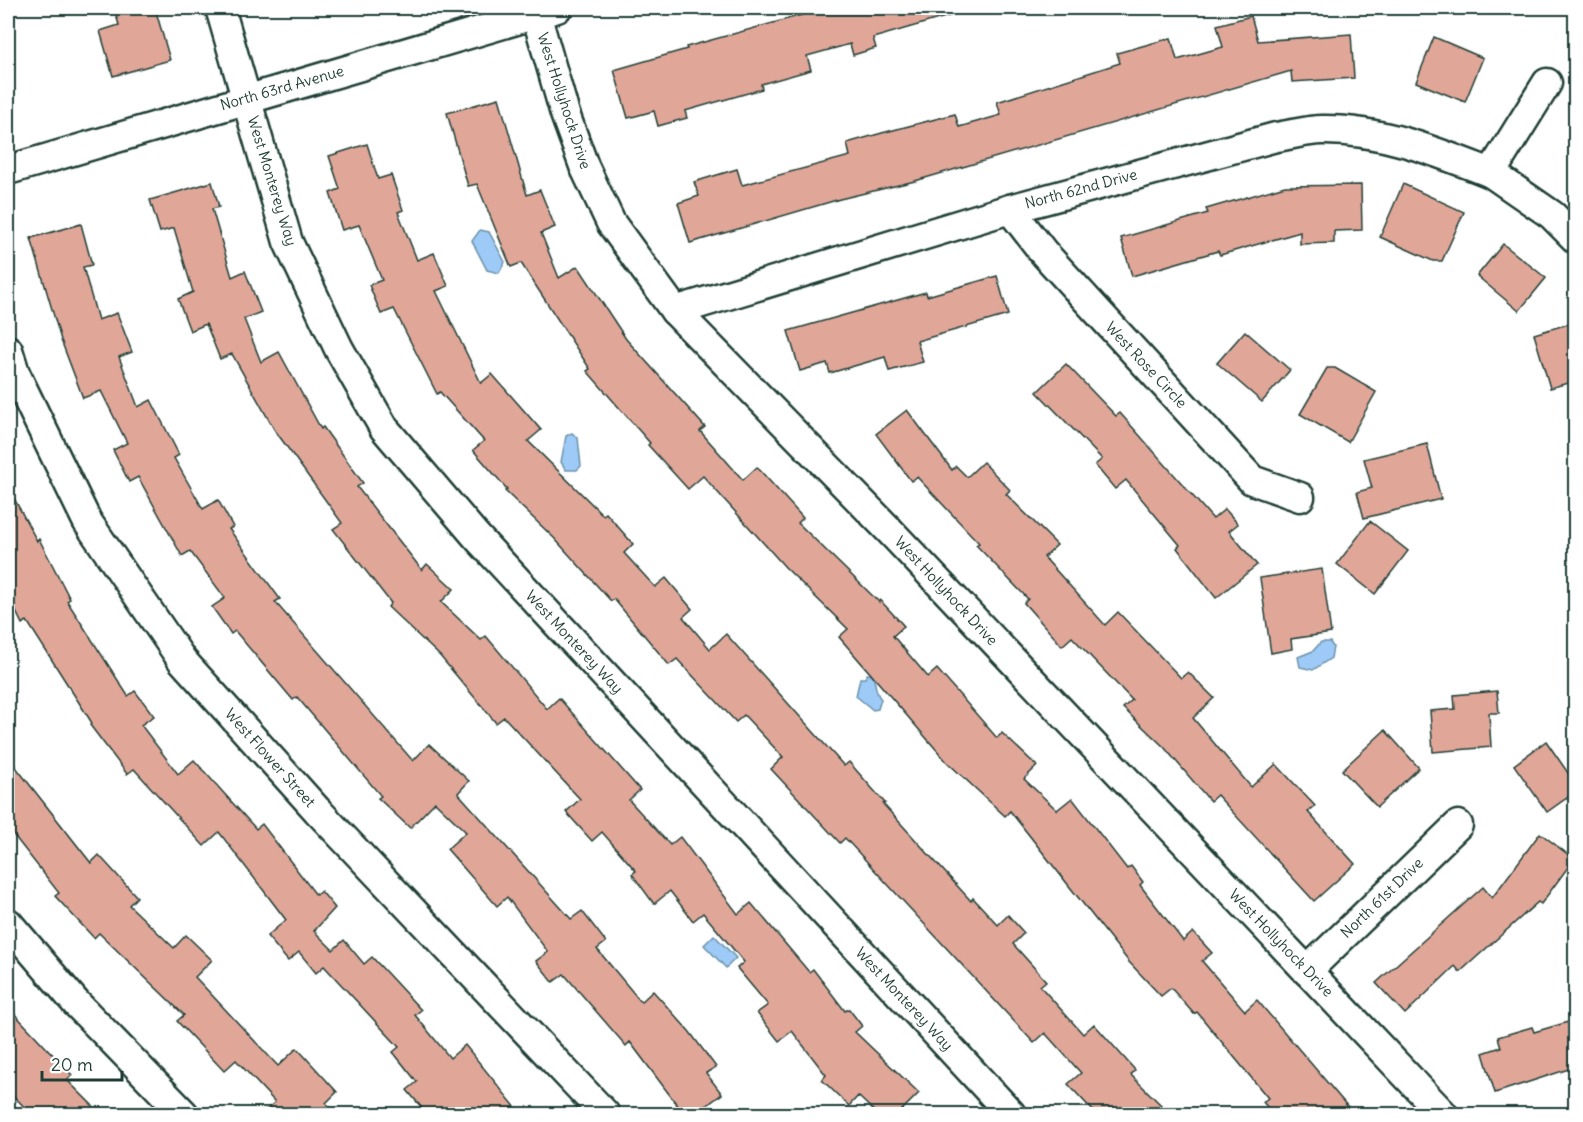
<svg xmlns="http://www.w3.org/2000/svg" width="1583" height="1122" viewBox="0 0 1583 1122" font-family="Delius,sans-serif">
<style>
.water{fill:#9ecaf7;stroke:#6b92a9;stroke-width:1.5}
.building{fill:#e0a799;stroke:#1f3d34;stroke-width:1.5}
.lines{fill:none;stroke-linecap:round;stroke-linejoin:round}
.street-casing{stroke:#1f3d34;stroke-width:33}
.street{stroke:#fff;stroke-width:28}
.labels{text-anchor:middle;stroke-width:4.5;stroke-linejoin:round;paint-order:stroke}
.street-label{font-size:15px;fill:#1f3d34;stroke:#fff}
</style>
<rect width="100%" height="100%" fill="#fff"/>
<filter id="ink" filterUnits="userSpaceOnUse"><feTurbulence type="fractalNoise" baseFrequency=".0167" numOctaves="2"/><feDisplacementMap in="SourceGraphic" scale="12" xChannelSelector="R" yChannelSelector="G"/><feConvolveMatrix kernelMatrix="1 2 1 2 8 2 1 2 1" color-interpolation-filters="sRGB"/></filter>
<g filter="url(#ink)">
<g class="water">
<path d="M480 230 489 232 505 262 499 273 487 270 472 241Z"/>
<path d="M572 433 578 438 581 466 577 470H566L561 462 566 436Z"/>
<path d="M1321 642H1330L1333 647 1331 658 1313 670 1300 667 1298 657 1313 651Z"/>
<path d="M867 674 872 675C877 683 874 692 881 699L878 709 873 710 856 696 860 678H865Z"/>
<path d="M714 935 736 958 726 968 704 945Z"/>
</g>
<g class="building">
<path d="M114 8H155L170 60 113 76 100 31 119 25Z"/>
<path d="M827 8H955L956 14 873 38 876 48 853 55 850 44 807 56 811 70 761 84 762 89 685 111 687 118 658 126 654 111 628 118 614 70 687 49 686 47Z"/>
<path d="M1251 16 1258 41 1351 34 1354 78 1292 82 1291 71 915 181 840 199 690 243 678 203 699 196 694 182 737 169 742 185 850 156 847 143 882 133 955 114 959 127 1001 115 997 102 1120 63 1117 53 1171 38 1177 60 1223 47 1217 25Z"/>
<path d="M1434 37 1483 58 1465 102 1416 82Z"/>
<path d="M499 98 527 195 540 190 555 227 541 233 559 278 578 266 626 339 705 427 700 431 743 480 757 467 803 518 798 523 879 602 880 600 904 626 893 636 928 677 937 669 997 738 1002 733 1037 766 1024 779 1057 810 1072 798 1127 869 1131 866 1143 882 1140 885 1183 941 1193 932 1212 953 1202 961 1245 1011 1257 1000 1354 1114H1273L1263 1102 1268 1098 1197 1012 1194 1014 1171 988 1161 996 1129 962 1010 811 1005 816 947 762 839 637 848 629 785 567 703 476 688 489 648 445 650 443 587 371 590 369 521 263 511 267 477 184 468 186 447 113Z"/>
<path d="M367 144 378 179 391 175 403 210 398 212 417 260 434 253 448 286 436 291 481 383 492 374 541 430 528 441 603 515 606 513 633 544 624 553 655 587 666 578 692 609 683 617 710 649 726 634 844 766 849 762 885 803 883 804 971 901 973 898 998 925 1008 915 1024 933 1013 944 1046 981 1040 986 1083 1034 1094 1024 1135 1070 1131 1075 1170 1114H1096L1068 1084 1081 1073 1045 1033 1034 1043 845 838 840 843 771 769 783 757 744 715 736 722 677 659 669 665 614 599 611 601 554 538 505 491 507 489 473 450 484 441 440 392 437 394 394 309 381 314 369 285 382 280 359 225 342 230 330 193 340 189 329 156Z"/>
<path d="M212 182 219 207 212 209 232 277 245 271 261 312 244 319 261 362 279 352 321 429 323 427 363 483 357 487 422 570 427 564 454 589 441 602 481 640 486 636 547 709 559 698 640 790 629 800 670 845 680 837 738 914 751 903 809 972 813 969 845 1011 849 1009 862 1026 855 1032 919 1093 898 1114H877L858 1096 849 1106 822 1080 826 1075 792 1031 779 1041 757 1013 768 1005 737 968 744 962 703 913 693 921 670 891 654 904 632 874 636 871 602 832 592 841 566 812 580 799 504 717 496 723 440 656 388 607 391 603 333 529 342 523 274 429 232 354 220 359 206 324 190 331 178 299 193 292 174 228 160 232 150 200Z"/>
<path d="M1403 184 1464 212 1442 261H1433L1380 237Z"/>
<path d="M1361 185 1362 230 1334 231V243L1300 244V232L1220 255 1218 251 1132 276 1121 238 1208 213 1206 209 1285 186Z"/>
<path d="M81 224 92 265 83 267 98 320 117 313 132 352 119 357 138 407 151 400 179 455 174 458 203 509 218 500 233 527 229 529 280 599 275 602 413 761 429 744 469 781 458 793 571 919 582 911 606 942 597 949 641 1002 653 991 689 1031 716 1067 706 1073 722 1094 695 1114H684L630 1042 626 1046 564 974 553 982 536 961 548 952 507 897 497 906 447 849 466 832 435 802 410 828 378 798 381 796 297 697 293 700 235 631 231 634 212 607 225 598 190 551 182 556 138 477 129 482 113 450 127 443 101 391 83 398 61 340 31 238Z"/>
<path d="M1503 244 1546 278 1519 311 1477 276Z"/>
<path d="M997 276 1008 315 917 341 923 362 889 371 885 357 830 373 827 363 800 371 788 331 926 292 927 296Z"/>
<path d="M1575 322V381L1550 388 1534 334Z"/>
<path d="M1245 331 1290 370 1262 402 1217 363Z"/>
<path d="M1066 364 1116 416 1120 413 1213 519 1225 509 1238 524 1229 531 1257 565 1216 598 1177 548 1180 545 1126 480 1115 489 1095 465 1102 459 1037 392Z"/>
<path d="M1327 368H1335L1376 392 1348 442 1300 414Z"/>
<path d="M907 410 952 470 956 466 967 477 983 462 1010 490 1006 494 1057 545 1044 557 1105 625 1118 612 1181 678 1188 672 1214 698 1193 718 1251 787 1276 764 1315 806 1308 812 1355 864 1314 901 1217 795 1210 801 1164 747 1123 708 1132 700 1072 637 1062 646 1024 603 1028 599 976 545 979 543 917 477 911 481 876 434Z"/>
<path d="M1427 444 1441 499 1364 518 1357 492 1372 488 1364 459Z"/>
<path d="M8 487 37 541 39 539 70 599 67 601 128 696 135 691 154 716 141 725 178 774 194 760 256 829 262 824 316 895 321 891 335 908 314 931 333 950 344 940 364 964 372 957 421 1010 415 1015 450 1058 465 1045 521 1114H427L407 1090 417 1082 393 1052 399 1047 324 966 316 973 299 952 288 961 267 936 286 920 219 832 204 846 134 769 127 774 90 725 92 723 27 621 22 624 8 595Z"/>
<path d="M1370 521 1408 551 1375 594 1337 564Z"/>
<path d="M1322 569 1331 633 1291 639 1292 649 1271 653 1260 578Z"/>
<path d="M1497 691 1499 713H1489L1491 747 1433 752 1430 711 1455 709 1454 695Z"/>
<path d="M1385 730 1419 768 1377 807 1342 770Z"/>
<path d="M1546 741 1575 783V792L1547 812 1514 765Z"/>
<path d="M8 757 91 863 99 855 137 897 129 905 174 948 186 935 212 960 195 977 278 1066 297 1048 337 1092 326 1103 336 1114H262L275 1102 236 1060 224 1071 177 1021 184 1015 99 933 94 938 55 896 59 893 8 828Z"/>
<path d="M1540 833 1574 859 1541 904 1538 902 1460 972 1455 966 1405 1014 1376 983 1483 887 1492 898Z"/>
<path d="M8 1007 72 1075 67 1080 101 1114H31L8 1090Z"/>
<path d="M1575 1020V1067L1495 1093 1483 1053 1501 1047 1498 1037 1532 1027 1534 1032Z"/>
</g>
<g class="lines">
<defs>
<g id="street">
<path d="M220 8 288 242 339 349 384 428 476 536 1011 1114"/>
<path d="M536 14 565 114 584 166 611 223 675 311 888 529 1443 1114"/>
<path d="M1547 83 1491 173 1552 215 1576 239"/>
<path d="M8 170 557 8"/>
<path d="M1010 209 1044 253 1252 480 1300 497"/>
<path d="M675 311 1010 209 1276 137C1291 135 1307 130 1322 130 1381 129 1437 152 1491 173"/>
<path d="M8 350 15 373 87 521 182 660 317 810 605 1114"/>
<path d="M8 923 76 1003 184 1114"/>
<path d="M1307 971 1458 825"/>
</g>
</defs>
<use href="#street" class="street-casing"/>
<use href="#street" class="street"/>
</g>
</g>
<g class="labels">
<g class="street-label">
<text transform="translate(282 88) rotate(-16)" y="5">North 63rd Avenue</text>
<text transform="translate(564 101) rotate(72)" y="5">West Hollyhock Drive</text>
<text transform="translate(272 181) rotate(73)" y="5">West Monterey Way</text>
<text transform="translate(1081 189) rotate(-15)" y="5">North 62nd Drive</text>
<text transform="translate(1146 365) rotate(47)" y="5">West Rose Circle</text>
<text transform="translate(946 591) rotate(47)" y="5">West Hollyhock Drive</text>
<text transform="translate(574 642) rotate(47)" y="5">West Monterey Way</text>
<text transform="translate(270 758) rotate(48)" y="5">West Flower Street</text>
<text transform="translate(1382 898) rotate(-44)" y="5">North 61st Drive</text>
<text transform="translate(1281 943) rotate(46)" y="5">West Hollyhock Drive</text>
<text transform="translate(904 999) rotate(47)" y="5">West Monterey Way</text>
</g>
</g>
<rect width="1583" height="1122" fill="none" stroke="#fff" stroke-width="30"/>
<rect x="15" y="15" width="1553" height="1092" fill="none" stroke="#1f3d34" stroke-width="2" filter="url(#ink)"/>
<path d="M42 1071v9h80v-9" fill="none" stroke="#1f3d34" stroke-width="3"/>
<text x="51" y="1071" font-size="18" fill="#1f3d34" stroke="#ffffff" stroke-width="4.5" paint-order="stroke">20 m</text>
</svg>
